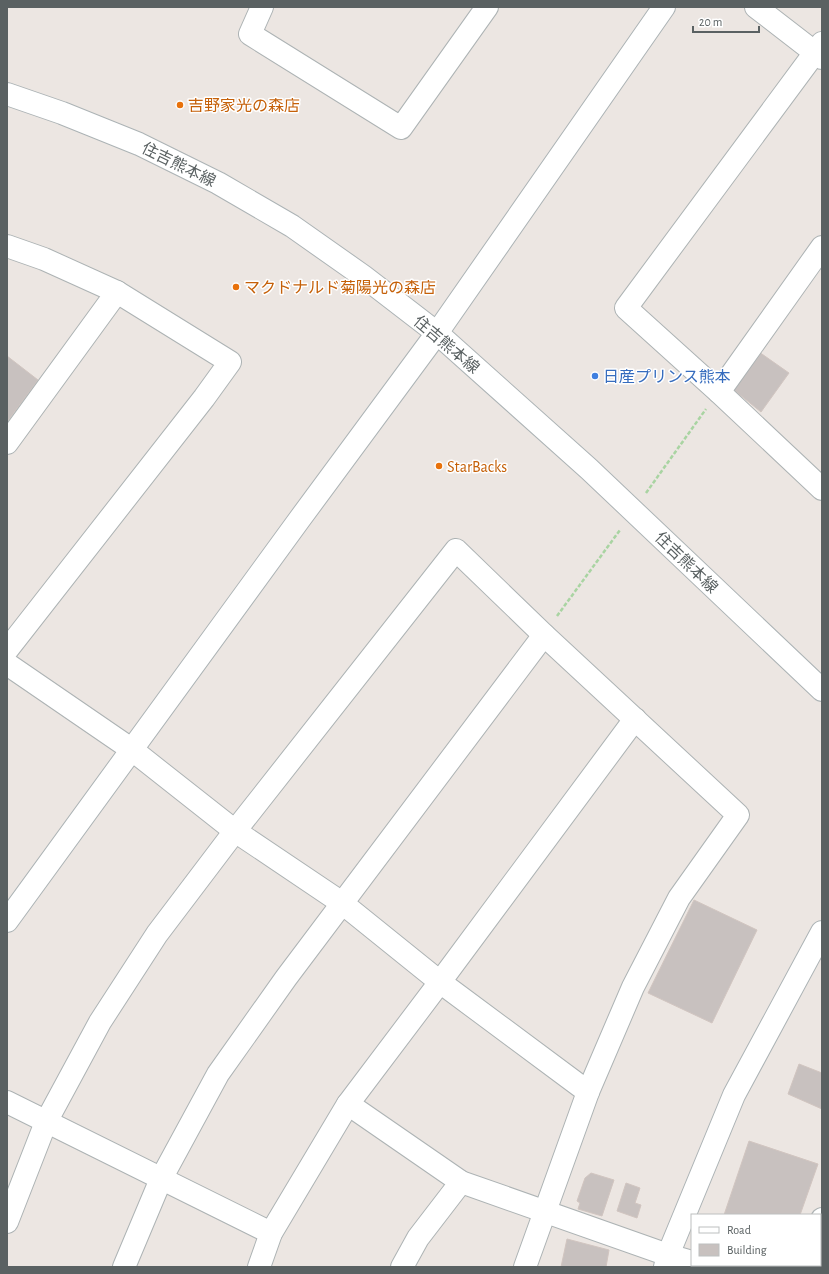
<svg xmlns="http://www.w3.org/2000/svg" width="829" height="1274" viewBox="0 0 829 1274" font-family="'Alegreya Sans','Noto Sans JP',sans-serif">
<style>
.building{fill:#c8c1bf;stroke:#d1c5c0}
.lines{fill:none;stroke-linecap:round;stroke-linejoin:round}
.street-casing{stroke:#adb3b4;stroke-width:24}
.secondary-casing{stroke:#acb3b5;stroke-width:24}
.path{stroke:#a9d4a2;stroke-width:2.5;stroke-dasharray:4 2;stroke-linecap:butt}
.street{stroke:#fff;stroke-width:22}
.secondary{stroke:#fff;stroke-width:22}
.food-dot{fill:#e8710a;stroke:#fff;stroke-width:1.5}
.shop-dot{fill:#3f7fe0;stroke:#fff;stroke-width:1.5}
.labels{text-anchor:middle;stroke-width:3;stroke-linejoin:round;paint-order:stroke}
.food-label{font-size:16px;fill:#c56008;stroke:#fff;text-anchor:start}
.street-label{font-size:16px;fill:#5a6162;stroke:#fff}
.shop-label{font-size:16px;fill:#366cbe;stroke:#fff;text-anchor:start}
</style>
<rect width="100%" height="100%" fill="#ece6e2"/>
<g class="building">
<path d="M759 352 789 373 761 412 734 390Z"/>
<path d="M7 356 38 380 7 422Z"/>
<path d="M694 900 757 930 712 1023 648 993Z"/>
<path d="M799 1064 822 1073V1109L788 1094Z"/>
<path d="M749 1141 818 1164 800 1215H724Z"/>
<path d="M591 1173 614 1180 602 1216 578 1209 580 1203 577 1201 585 1178Z"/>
<path d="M626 1183 640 1188 635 1203 641 1205 637 1218 617 1211Z"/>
<path d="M567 1239 609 1250 606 1267H561Z"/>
</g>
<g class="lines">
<defs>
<g id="street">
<path d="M262 7 250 34 401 128 487 7"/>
<path d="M756 7 822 58"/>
<path d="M822 43 626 308 719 392 822 489"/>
<path d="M7 246 44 259 117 292 230 362 204 398 7 650"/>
<path d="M719 392 822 247"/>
<path d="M7 443 117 292"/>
<path d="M7 664 131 749 235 831 342 903 440 982 588 1092"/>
<path d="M7 1102 271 1233"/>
<path d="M348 1104 461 1182 668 1255 692 1262"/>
<path d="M7 1222 46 1122 100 1022 157 934 235 831 456 550 544 635 738 815 679 898 633 987 588 1092 525 1267"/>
<path d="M820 1224 822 1219"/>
<path d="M124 1267 161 1179 218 1074 286 978 544 635"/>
<path d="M259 1267 271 1233 348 1104 440 982 635 719"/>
<path d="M402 1267 418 1238 461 1182"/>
<path d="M802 1267 803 1265"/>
</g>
<g id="secondary">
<path d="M7 94 62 113 139 144 218 183 292 226 363 276 437 333 589 469 822 690"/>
<path d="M7 921 299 520 437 333 664 7"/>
<path d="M665 1267 668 1255 734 1095 822 932"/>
</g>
</defs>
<use href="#street" class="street-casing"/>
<use href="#secondary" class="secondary-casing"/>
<g class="path">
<path d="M646 493 706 409"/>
<path d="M557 616 620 530"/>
</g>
<use href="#street" class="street"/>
<use href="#secondary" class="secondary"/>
</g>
<g class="food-dot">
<circle cx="180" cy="105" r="4"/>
<circle cx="236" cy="287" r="4"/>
<circle cx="439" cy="466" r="4"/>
</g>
<circle class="shop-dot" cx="595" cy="376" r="4"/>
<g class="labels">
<g class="food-label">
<text x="188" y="111">吉野家光の森店</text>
<text x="244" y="293">マクドナルド菊陽光の森店</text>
<text x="447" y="472">StarBacks</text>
</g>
<g class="street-label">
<text transform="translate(179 164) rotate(26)" y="6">住吉熊本線</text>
<text transform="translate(447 344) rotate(40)" y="6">住吉熊本線</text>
<text transform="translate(687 562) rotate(44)" y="6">住吉熊本線</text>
</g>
<g class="shop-label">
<text x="603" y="382">日産プリンス熊本</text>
</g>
</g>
<rect width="829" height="1274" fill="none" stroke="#5a6162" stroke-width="16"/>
<rect x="691" y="1214" width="130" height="52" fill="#ffffff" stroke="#bdc0c0"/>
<rect x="699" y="1227" width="20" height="6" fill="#ffffff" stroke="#bdc0c0"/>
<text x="727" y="1234" font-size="12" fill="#5a6162">Road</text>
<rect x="699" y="1244" width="20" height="12" fill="#c8c1bf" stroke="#bdc0c0"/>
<text x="727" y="1254" font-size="12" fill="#5a6162">Building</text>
<path d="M693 26v6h66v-6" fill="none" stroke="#5a6162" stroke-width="2"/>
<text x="699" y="26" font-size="12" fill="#5a6162" stroke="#ffffff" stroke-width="3" paint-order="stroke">20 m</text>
</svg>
